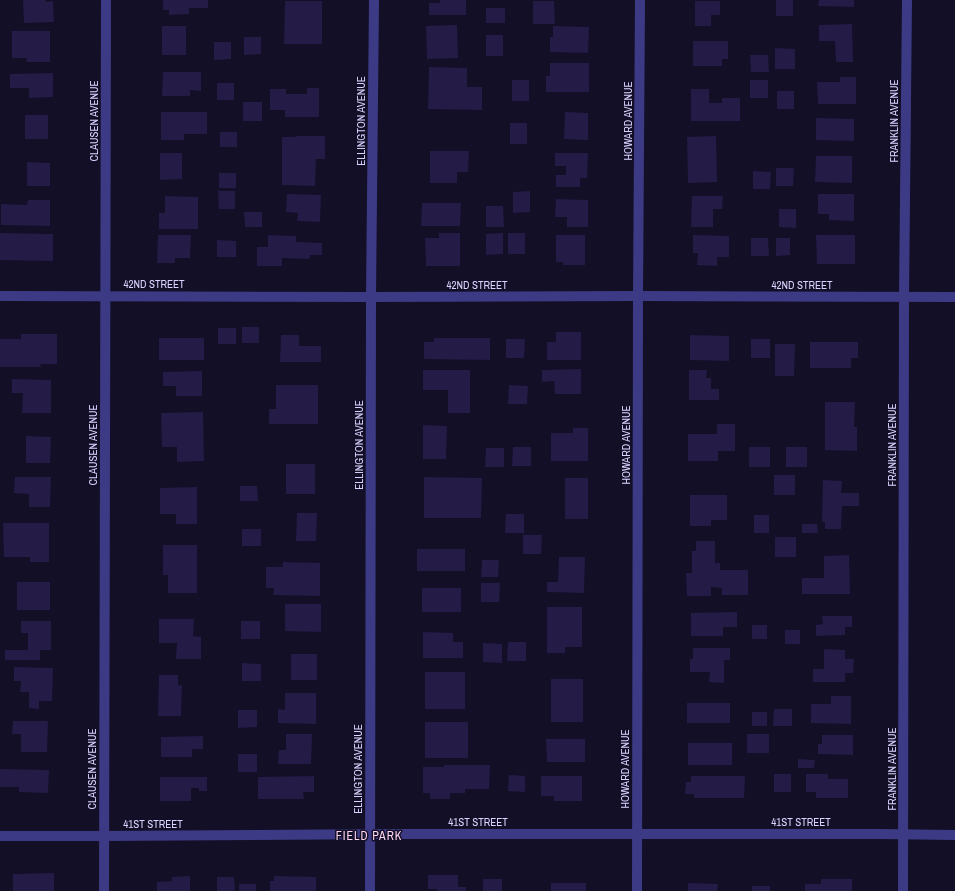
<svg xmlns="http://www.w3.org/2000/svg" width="955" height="891" viewBox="0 0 955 891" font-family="'Archivo Narrow',sans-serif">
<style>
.building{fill:#241b47}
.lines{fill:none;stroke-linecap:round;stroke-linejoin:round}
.minor{stroke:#3d3a85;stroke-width:10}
.labels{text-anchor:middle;stroke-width:3;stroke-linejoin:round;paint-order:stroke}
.street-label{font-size:11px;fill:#d9d4ff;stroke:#130f26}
.neighbourhood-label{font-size:12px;letter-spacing:1px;fill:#ffd6f0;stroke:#130f26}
</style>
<rect width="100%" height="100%" fill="#130f26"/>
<g class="building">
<path d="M23 0H46V2L53 1 54 22 24 23Z"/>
<path d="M163 0H208V8H189V14L169 15V10H163Z"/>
<path d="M440 0H466V15H429V3H440Z"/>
<rect x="776" y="0" width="17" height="16"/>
<path d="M819 0H854V7L818 6Z"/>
<path d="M285 1H322V44H284Z"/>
<path d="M533 1H554L555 24H533Z"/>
<path d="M695 1H720V15H711V26H695Z"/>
<rect x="486" y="8" width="19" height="15"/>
<path d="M852 24 853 62H836L835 41H819V25Z"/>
<path d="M457 25 458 58 427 59 426 26Z"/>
<rect x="162" y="26" width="24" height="29"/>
<path d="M553 26 589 27 588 53 550 52V37H553Z"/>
<path d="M12 31H50V62H26L27 58H12Z"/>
<rect x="486" y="35" width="17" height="21"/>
<path d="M244 37H261V54L244 55Z"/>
<path d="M693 41H728V59H722V66H693Z"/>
<path d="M214 42H231V59L214 60Z"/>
<path d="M775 48 795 49V69H775Z"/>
<path d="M750 55H768L769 72H751Z"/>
<path d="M550 63H589V92H546V76H550Z"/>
<path d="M429 67 467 68V87H482V110L428 109Z"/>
<path d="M163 72H201V91L190 90V96H162Z"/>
<path d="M53 73V97L29 98V88H10V74Z"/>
<path d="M840 77H856V104H818L817 82H840Z"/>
<rect x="512" y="80" width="17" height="21"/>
<rect x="750" y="80" width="18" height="18"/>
<rect x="217" y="83" width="17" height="17"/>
<path d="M307 88H319V117H285V110H270V89H286V94H307Z"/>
<path d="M691 89H709V103H722V98H740V121H691Z"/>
<rect x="777" y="91" width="17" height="18"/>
<rect x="243" y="102" width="19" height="19"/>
<path d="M161 112H207V134H184V140H161Z"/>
<path d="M565 112 588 113V140L564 139Z"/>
<rect x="25" y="115" width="23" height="24"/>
<path d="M816 118 854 119V141L816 140Z"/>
<rect x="510" y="123" width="17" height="21"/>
<rect x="220" y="132" width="17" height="15"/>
<path d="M296 136H325V159H316L315 186 282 185V137H295Z"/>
<path d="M716 136 717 182 688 183 687 137Z"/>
<path d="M430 151H469L468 172H457V183H430Z"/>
<path d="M160 153H182V179L160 180Z"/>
<path d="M555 153H588L587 178H580V187H556V175H566V166H555Z"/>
<path d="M816 156H852V183L815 182Z"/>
<path d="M27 162 50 163V186H27Z"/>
<path d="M776 168H794L793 186H776Z"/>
<path d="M753 171 771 172 770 189H753Z"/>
<rect x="219" y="173" width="17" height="15"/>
<path d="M218 191H235V209H219Z"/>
<path d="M530 191V212L513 213V192Z"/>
<path d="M287 194 321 195 320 222 297 221 298 213 286 212Z"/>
<path d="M818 194H854V221L829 220V214H818Z"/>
<path d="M165 196 198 197V229H159V213H165Z"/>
<path d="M692 196H723L722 209H713V227H691Z"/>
<path d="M556 199 588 200V227H567V217H555Z"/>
<path d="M28 200H50V226L1 225V204L27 205Z"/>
<path d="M422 203H461L460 226H421Z"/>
<path d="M486 206H503L504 227H486Z"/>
<path d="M779 209H796V228L779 227Z"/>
<path d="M244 212H262V227H245Z"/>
<path d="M0 233 53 234V261L0 260Z"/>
<path d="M439 233H460V266H426L425 238H439Z"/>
<path d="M503 233V254L486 255V234Z"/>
<rect x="508" y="233" width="17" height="21"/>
<path d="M158 235H191L190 258H175V263H157Z"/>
<path d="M268 235 296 236V242L322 243V255H310L309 259 282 258V266H257V247H268Z"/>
<path d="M556 235H585V265H563V262H556Z"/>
<path d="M693 235 729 236V257H717V266L697 265 698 253H693Z"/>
<path d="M816 235H855V264H817Z"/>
<path d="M751 238H768L769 256H751Z"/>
<path d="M776 238H790V255L776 256Z"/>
<path d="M217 240 236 241V257H217Z"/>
<rect x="242" y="327" width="17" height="16"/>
<rect x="218" y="328" width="18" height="16"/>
<path d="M556 332H581V360H547V342H556Z"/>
<path d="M21 334H57V364H40L41 367H0V339H21Z"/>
<path d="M281 335H299V346H321V362H280Z"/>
<path d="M690 335 729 336V361L690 360Z"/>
<rect x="159" y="338" width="45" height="22"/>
<path d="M434 338H490V360L424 359V342H434Z"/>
<path d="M506 339H525L524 358H506Z"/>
<rect x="751" y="339" width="19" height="19"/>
<path d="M810 342H858V358H851V368H810Z"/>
<path d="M775 344H795L794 376H775Z"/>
<path d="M581 369V394H555L554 381 542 382V370Z"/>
<path d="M423 370H470V413H448V390H423Z"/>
<path d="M689 370H707L706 378H711V389H719V400H689Z"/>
<path d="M202 371V396H176V386H163V372Z"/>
<path d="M12 379 51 380V413H22L23 393H12Z"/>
<path d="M276 385H318V424H269V409H276Z"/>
<path d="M509 385 528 386 527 404H508Z"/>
<path d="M825 402H855L854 427H857V451L825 450Z"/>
<path d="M203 412 204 461 177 462V447H162L161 413Z"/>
<path d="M717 424H735V451H718V461H688V434H717Z"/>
<path d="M423 425 447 426 446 459H423Z"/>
<path d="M573 428H588V461H551V433H573Z"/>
<path d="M26 436 51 437 50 463H26Z"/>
<path d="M513 447H531V466H512Z"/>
<rect x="749" y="447" width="21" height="20"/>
<rect x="786" y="447" width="21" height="20"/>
<path d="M486 448H504V467H485Z"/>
<rect x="286" y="464" width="29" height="30"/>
<rect x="774" y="475" width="21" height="20"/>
<path d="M15 477H51L50 507H29V494L14 493Z"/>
<path d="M424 477 482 478 481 518H424Z"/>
<rect x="565" y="478" width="23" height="41"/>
<path d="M823 480 842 481 841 493H859V506H842L841 529H825V522H822Z"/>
<path d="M240 486H257L258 501H240Z"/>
<path d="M197 487V524H176V514H160V488Z"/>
<path d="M690 495H727V520H711V526H690Z"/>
<path d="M297 513H317L316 541H296Z"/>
<path d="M506 514H524V533H505Z"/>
<rect x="754" y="515" width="15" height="18"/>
<path d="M3 523H49V562H30V557H4Z"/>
<path d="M802 524H817L818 533H802Z"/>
<rect x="242" y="529" width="19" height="17"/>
<path d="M523 535H542L541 554H523Z"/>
<rect x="775" y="537" width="21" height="20"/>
<path d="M696 541H715V563H720V570H748V595H722V588L711 587V596H687L686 573H692V551H696Z"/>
<path d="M163 545H197V593H168V575H163Z"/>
<rect x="417" y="549" width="48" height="22"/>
<path d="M849 555 850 594H802V578H824V556Z"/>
<path d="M559 557H585L584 593 547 592V582H558Z"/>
<path d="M482 560H499L498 577H481Z"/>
<path d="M283 562 320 563V596L273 595 274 588H266V567H283Z"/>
<rect x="17" y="582" width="33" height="28"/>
<path d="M481 583H500L499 602H481Z"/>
<rect x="422" y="588" width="39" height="24"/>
<path d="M285 604H321V632L285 631Z"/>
<path d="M547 607H582V647H565V653H547Z"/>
<path d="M737 612V627H723V636H691V613Z"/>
<path d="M822 616H852V627H845V635L816 636V625L823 624Z"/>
<path d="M159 619H194L193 636 201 637V659H176L177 643H159Z"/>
<path d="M21 621H51V650H40V660H5V650H28V633H21Z"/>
<rect x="241" y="621" width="19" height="18"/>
<rect x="752" y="625" width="15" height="14"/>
<rect x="785" y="630" width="15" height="14"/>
<path d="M423 632 453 633V642H463V658H423Z"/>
<path d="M508 642H526V661H507Z"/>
<path d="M483 643 502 644V663L483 662Z"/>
<path d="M693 648H730V660H724V683L709 682 710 672H690V659H693Z"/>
<path d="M824 649 845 650V659H854L853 673H845V682H813V669H824Z"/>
<rect x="291" y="654" width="26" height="26"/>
<path d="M242 663 261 664V681H242Z"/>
<path d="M14 667 53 668 52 701H39V709L29 708V692H20L21 681H14Z"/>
<rect x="425" y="672" width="40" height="37"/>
<path d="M159 675H178V686L182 685 181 716H158Z"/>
<rect x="551" y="679" width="32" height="43"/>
<path d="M285 693H316V724L278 723V709L285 710Z"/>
<path d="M831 696H851V724L811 723V704H831Z"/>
<rect x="687" y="703" width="43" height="20"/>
<path d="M774 709H792V726H773Z"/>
<path d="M238 710H257V727L238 728Z"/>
<rect x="752" y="712" width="15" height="14"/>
<path d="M13 721H48L47 752H21V734H12Z"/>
<rect x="425" y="722" width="43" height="36"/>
<path d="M286 734H312L311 764H278L279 750H286Z"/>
<rect x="747" y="734" width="22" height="19"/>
<path d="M822 735H853V755L818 754V744H822Z"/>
<path d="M203 736V749H192V757H161V737Z"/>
<path d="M546 739H585V762H547Z"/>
<rect x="688" y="743" width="44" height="22"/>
<rect x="238" y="754" width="19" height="18"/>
<path d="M798 759 815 760 814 768H798Z"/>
<path d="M444 765H490L489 789H465V793H450V799H430V793H423V767H444Z"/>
<path d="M0 769 49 770 48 793 19 792V787H0Z"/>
<rect x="774" y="774" width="17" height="18"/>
<path d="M806 774H828V779H848V798H816V792H806Z"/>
<path d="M509 775 525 776V792L508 791Z"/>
<path d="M314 776V792H303L304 799H258V777Z"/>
<path d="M541 776H582V801H554V796H541Z"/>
<path d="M691 776H745L744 798H694V794H685L686 782H691Z"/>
<path d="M160 777H207V791H199V788H191V801H160Z"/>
<path d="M54 873V891H13V874Z"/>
<path d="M428 875H458V887H466V891H437V889H428Z"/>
<path d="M190 876V891H157V882L172 881V877Z"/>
<path d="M274 876 316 877V891H270V881H274Z"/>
<path d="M217 877H234L235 891H217Z"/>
<rect x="483" y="879" width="19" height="12"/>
<path d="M821 879H852V891H805V884H821Z"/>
<rect x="551" y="883" width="35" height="8"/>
<path d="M688 883 718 884 717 891H688Z"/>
<rect x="239" y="884" width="17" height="7"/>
<rect x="752" y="886" width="18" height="5"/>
</g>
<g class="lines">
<g class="minor">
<path d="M0 296 371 297 638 296 955 297"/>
<path d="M0 836H104L393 834H880L955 835"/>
<path d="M104 891 106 0"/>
<path d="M370 891 371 297 374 0"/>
<path d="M637 891 638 296 640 0"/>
<path d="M903 891 904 298 907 0"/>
</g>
</g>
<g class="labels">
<g class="street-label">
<text transform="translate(94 121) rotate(-90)" y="4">CLAUSEN AVENUE</text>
<text transform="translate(361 121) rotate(-90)" y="4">ELLINGTON AVENUE</text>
<text transform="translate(628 121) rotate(-90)" y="4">HOWARD AVENUE</text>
<text transform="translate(894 121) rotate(-90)" y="4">FRANKLIN AVENUE</text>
<text x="154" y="288">42ND STREET</text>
<text x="477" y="289">42ND STREET</text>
<text x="802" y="289">42ND STREET</text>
<text transform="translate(93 445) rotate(-90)" y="4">CLAUSEN AVENUE</text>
<text transform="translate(359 445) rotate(-90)" y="4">ELLINGTON AVENUE</text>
<text transform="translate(626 445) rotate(-90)" y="4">HOWARD AVENUE</text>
<text transform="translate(892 445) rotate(-90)" y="4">FRANKLIN AVENUE</text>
<text transform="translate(92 769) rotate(-90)" y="4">CLAUSEN AVENUE</text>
<text transform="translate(358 769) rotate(-90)" y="4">ELLINGTON AVENUE</text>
<text transform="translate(625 769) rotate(-90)" y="4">HOWARD AVENUE</text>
<text transform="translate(892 769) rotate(-90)" y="4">FRANKLIN AVENUE</text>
<text x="478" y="826">41ST STREET</text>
<text x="801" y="826">41ST STREET</text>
<text x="153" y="828">41ST STREET</text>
</g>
<g class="neighbourhood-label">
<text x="369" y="840">FIELD PARK</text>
</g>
</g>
</svg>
